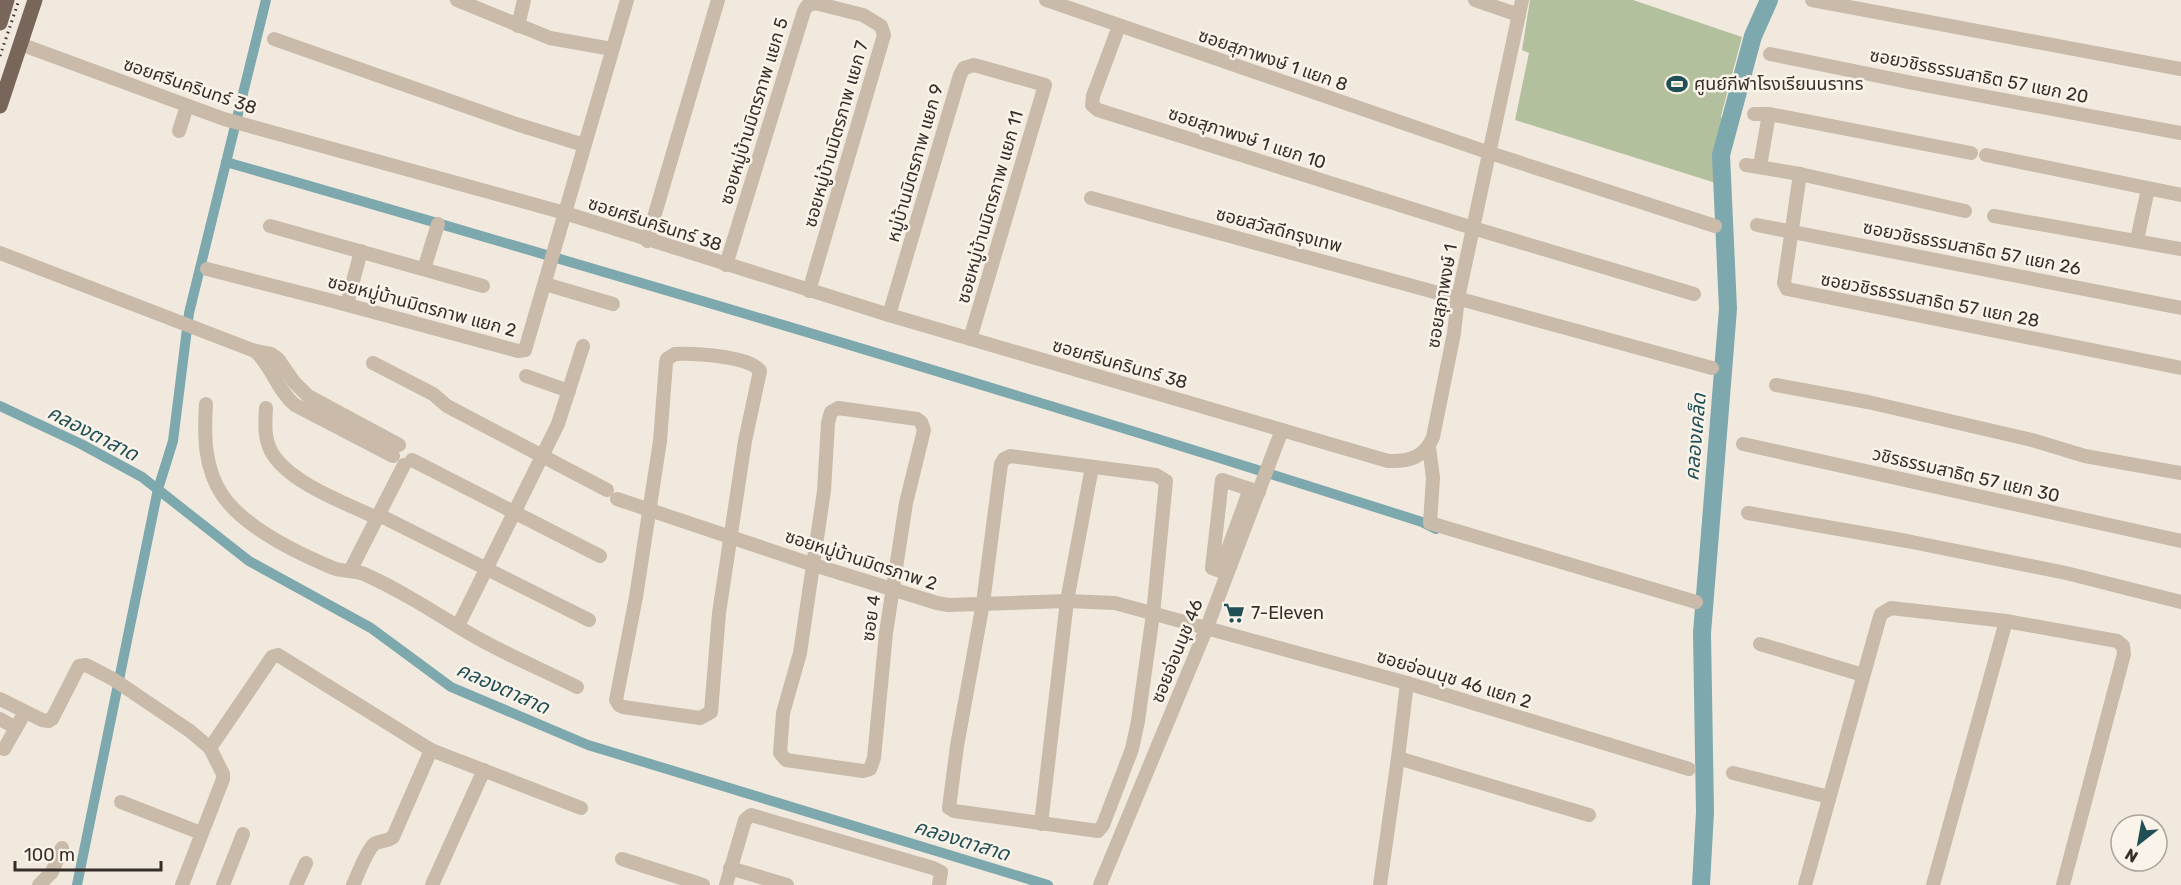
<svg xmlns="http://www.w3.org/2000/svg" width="2181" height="885" viewBox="0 0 2181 885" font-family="Rubik,'Noto Sans Thai',sans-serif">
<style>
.green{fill:#b2c09d}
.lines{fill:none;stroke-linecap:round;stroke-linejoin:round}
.canal{stroke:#7da8ad;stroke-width:10}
.river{stroke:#7da8ad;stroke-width:18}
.minor{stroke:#c9baa9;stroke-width:14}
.major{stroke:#78665a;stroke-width:15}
.rail{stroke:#362e29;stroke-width:3;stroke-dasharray:1.5 4.5;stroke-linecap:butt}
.labels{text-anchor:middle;stroke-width:5;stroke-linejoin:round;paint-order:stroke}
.street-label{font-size:18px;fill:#362e29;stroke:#f9f3e9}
.poi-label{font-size:18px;fill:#362e29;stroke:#f9f3e9;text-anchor:start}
.water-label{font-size:20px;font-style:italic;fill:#204f56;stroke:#f9f3e9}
</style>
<rect width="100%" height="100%" fill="#f1e9dd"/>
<path class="green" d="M1530 0H1633L1742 37 1721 116 1725 128 1718 156 1719 184 1515 120 1529 53 1522 50Z"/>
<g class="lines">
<g class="canal">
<path d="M226 162C626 277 1025 395 1422 522L1436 529"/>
<path d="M0 406 81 444 142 477 249 561 371 628 451 687 588 745 1048 885"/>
<path d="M77 885 158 489 173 441 189 313 266 0"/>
</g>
<path class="river" d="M1701 885 1705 812 1702 633 1728 309 1721 155 1753 36 1769 0"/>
<g class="minor">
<path d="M457 0 550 38 612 49"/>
<path d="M1046 0 1490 153 1715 226"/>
<path d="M1475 0 1519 15"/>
<path d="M1812 0 2181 69"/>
<path d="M518 26 524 0"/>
<path d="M1119 26 1093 96 1092 105 1098 110 1473 228 1694 294"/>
<path d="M274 39 516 124 584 145"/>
<path d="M20 44 224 119 565 213 889 315 1388 461C1409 462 1425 457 1433 437L1454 333 1458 298 1522 0"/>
<path d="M1770 54 1913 83 2181 133"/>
<path d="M1754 114H1769L1971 153"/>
<path d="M179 131 187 106"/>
<path d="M1986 155 2181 195"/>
<path d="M1746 165 1800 174 1965 211"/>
<path d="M1760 166 1769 114"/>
<path d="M1800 174 1784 283 1787 289 2181 368"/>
<path d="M1091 198 1712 368"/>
<path d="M1994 216 2181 249"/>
<path d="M1757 225 2181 308"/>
<path d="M270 226 483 286"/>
<path d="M2137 240 2148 189"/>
<path d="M647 241 718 0"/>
<path d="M0 253 255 351 271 354 278 359 294 382 308 396 399 445"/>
<path d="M726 265 804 11 807 6 815 3 863 15 881 26 884 35 809 291"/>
<path d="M207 269 329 300 518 351 525 350 627 0"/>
<path d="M424 269 438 224"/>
<path d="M545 284 613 304"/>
<path d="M347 304 361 251"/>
<path d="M889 315 960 75 964 68 974 65 1045 85 970 339"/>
<path d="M255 351C272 366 277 390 295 405L393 456"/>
<path d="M675 354C693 353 750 356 760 371L745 441 719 613 711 712 700 718 623 707 619 705 616 700 636 597 660 441 666 363 667 359Z"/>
<path d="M373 363 433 394 447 406 607 490"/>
<path d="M526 376 569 391"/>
<path d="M1776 385 1868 402 2032 440 2085 456 2181 473"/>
<path d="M206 404C204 435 204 469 223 496 246 529 297 553 333 568 343 572 354 570 364 574 400 590 434 612 467 632 502 653 541 669 577 687"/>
<path d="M266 408C265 424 264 439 272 453 291 484 346 503 377 518"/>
<path d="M838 408 917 419 921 422 924 430 906 503 886 633 874 758 870 769 863 771 786 760 780 753 783 713 800 653 824 491 828 423 831 412Z"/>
<path d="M1743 444 2181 541"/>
<path d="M1429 447 1433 478 1430 523 1696 602"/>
<path d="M1010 456 1156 475 1166 481 1153 614 1138 721 1132 749 1103 825 1098 831 954 811 949 808 957 746 983 603 1001 464 1004 459Z"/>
<path d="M412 460 600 556"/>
<path d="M1250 489 1220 571 1212 568 1222 480 1259 492"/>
<path d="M617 499 814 565 937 603 948 605 1067 601 1115 603 1407 683 1689 769"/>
<path d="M1748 513 1907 541 2066 573 2181 602"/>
<path d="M379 515 589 620"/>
<path d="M350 571 404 465"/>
<path d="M458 626 558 424 583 346"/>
<path d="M1760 644 1863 675"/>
<path d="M0 699 42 720 49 721 52 719 79 666 86 665 113 679 190 731 210 748 223 774V779L182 885"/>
<path d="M0 719 16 728 25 712"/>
<path d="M210 748 272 657 278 655 431 750 581 808"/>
<path d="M4 749 16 728"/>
<path d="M1398 758 1589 815"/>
<path d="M1733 773 1829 797"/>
<path d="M121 802 201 833"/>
<path d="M1041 824 1067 601 1092 467"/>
<path d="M622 859 703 885"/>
<path d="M730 868 787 885"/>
<path d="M39 885 52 872 62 848"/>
<path d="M223 885 243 834"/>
<path d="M296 885 306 863"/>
<path d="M353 885C358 874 366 852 374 844 380 840 387 842 393 837L431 750"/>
<path d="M432 885 484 770"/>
<path d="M726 885 745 820 751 815 933 868 941 872 939 885"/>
<path d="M1100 885 1207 627 1282 430"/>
<path d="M1380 885 1398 758 1407 683"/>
<path d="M1805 885 1879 620 1881 614 1891 608 2006 621 2117 641 2123 646 2124 654 2063 885"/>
<path d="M1933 885 2006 621"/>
</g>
<g class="major">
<path d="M0 23 7 0"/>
<path d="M0 106 35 0"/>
</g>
<path class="rail" d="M0 56 19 0"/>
</g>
<defs>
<symbol id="stadium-bare" viewBox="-9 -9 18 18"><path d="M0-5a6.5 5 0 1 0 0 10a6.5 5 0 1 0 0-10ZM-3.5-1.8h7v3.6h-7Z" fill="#204f56" stroke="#f9f3e9" stroke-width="2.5" paint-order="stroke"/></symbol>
<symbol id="supermarket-bare" viewBox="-9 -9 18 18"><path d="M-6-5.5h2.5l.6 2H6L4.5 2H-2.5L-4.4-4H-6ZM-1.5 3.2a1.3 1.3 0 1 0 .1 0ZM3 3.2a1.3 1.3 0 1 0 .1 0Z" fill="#204f56" stroke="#f9f3e9" stroke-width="2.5" paint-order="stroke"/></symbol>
</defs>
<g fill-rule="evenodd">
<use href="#stadium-bare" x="1662" y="69" width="30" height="30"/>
<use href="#supermarket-bare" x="1219" y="598" width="30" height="30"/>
</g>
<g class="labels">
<g class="street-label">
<text transform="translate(1273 60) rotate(19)" y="6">ซอยสุภาพงษ์ 1 แยก 8</text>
<text transform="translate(1979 76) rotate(11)" y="6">ซอยวชิรธรรมสาธิต 57 แยก 20</text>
<text transform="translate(190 86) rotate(19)" y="6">ซอยศรีนครินทร์ 38</text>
<text transform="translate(754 111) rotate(-73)" y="6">ซอยหมู่บ้านมิตรภาพ แยก 5</text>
<text transform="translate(836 134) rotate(-74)" y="6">ซอยหมู่บ้านมิตรภาพ แยก 7</text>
<text transform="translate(1247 138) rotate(18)" y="6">ซอยสุภาพงษ์ 1 แยก 10</text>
<text transform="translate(915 163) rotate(-74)" y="6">หมู่บ้านมิตรภาพ แยก 9</text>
<text transform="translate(990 207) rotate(-74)" y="6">ซอยหมู่บ้านมิตรภาพ แยก 11</text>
<text transform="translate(655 224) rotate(18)" y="6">ซอยศรีนครินทร์ 38</text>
<text transform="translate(1279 230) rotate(15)" y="6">ซอยสวัสดีกรุงเทพ</text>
<text transform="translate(1972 248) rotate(11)" y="6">ซอยวชิรธรรมสาธิต 57 แยก 26</text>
<text transform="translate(1442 296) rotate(-80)" y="6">ซอยสุภาพงษ์ 1</text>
<text transform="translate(1930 300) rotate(11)" y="6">ซอยวชิรธรรมสาธิต 57 แยก 28</text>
<text transform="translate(422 306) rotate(15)" y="6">ซอยหมู่บ้านมิตรภาพ แยก 2</text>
<text transform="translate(1120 364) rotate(16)" y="6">ซอยศรีนครินทร์ 38</text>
<text transform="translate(1966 475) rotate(13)" y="6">วชิรธรรมสาธิต 57 แยก 30</text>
<text transform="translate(861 560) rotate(18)" y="6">ซอยหมู่บ้านมิตรภาพ 2</text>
<text transform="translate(871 618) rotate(-82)" y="6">ซอย 4</text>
<text transform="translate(1177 651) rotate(-68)" y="6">ซอยอ่อนนุช 46</text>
<text transform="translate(1454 679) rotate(17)" y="6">ซอยอ่อนนุช 46 แยก 2</text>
</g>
<g class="poi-label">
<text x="1694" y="90">ศูนย์กีฬาโรงเรียนนราทร</text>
<text x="1251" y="619">7-Eleven</text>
</g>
<g class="water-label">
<text transform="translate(93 433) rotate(27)" y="7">คลองตาสาด</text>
<text transform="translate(1695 437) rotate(-85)" y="7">คลองเคล็ด</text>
<text transform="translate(503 688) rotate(24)" y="7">คลองตาสาด</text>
<text transform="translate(962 840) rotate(17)" y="7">คลองตาสาด</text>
</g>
</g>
<g transform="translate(2139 843) rotate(211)"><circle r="28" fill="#f9f3e9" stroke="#aba49c" stroke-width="1.5"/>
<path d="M0-4.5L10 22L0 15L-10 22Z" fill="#204f56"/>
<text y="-9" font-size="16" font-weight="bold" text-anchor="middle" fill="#362e29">N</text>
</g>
<path d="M15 861v9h146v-9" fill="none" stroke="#362e29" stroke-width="3"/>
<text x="24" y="861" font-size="18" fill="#362e29" stroke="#f9f3e9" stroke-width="4.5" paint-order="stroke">100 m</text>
</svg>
